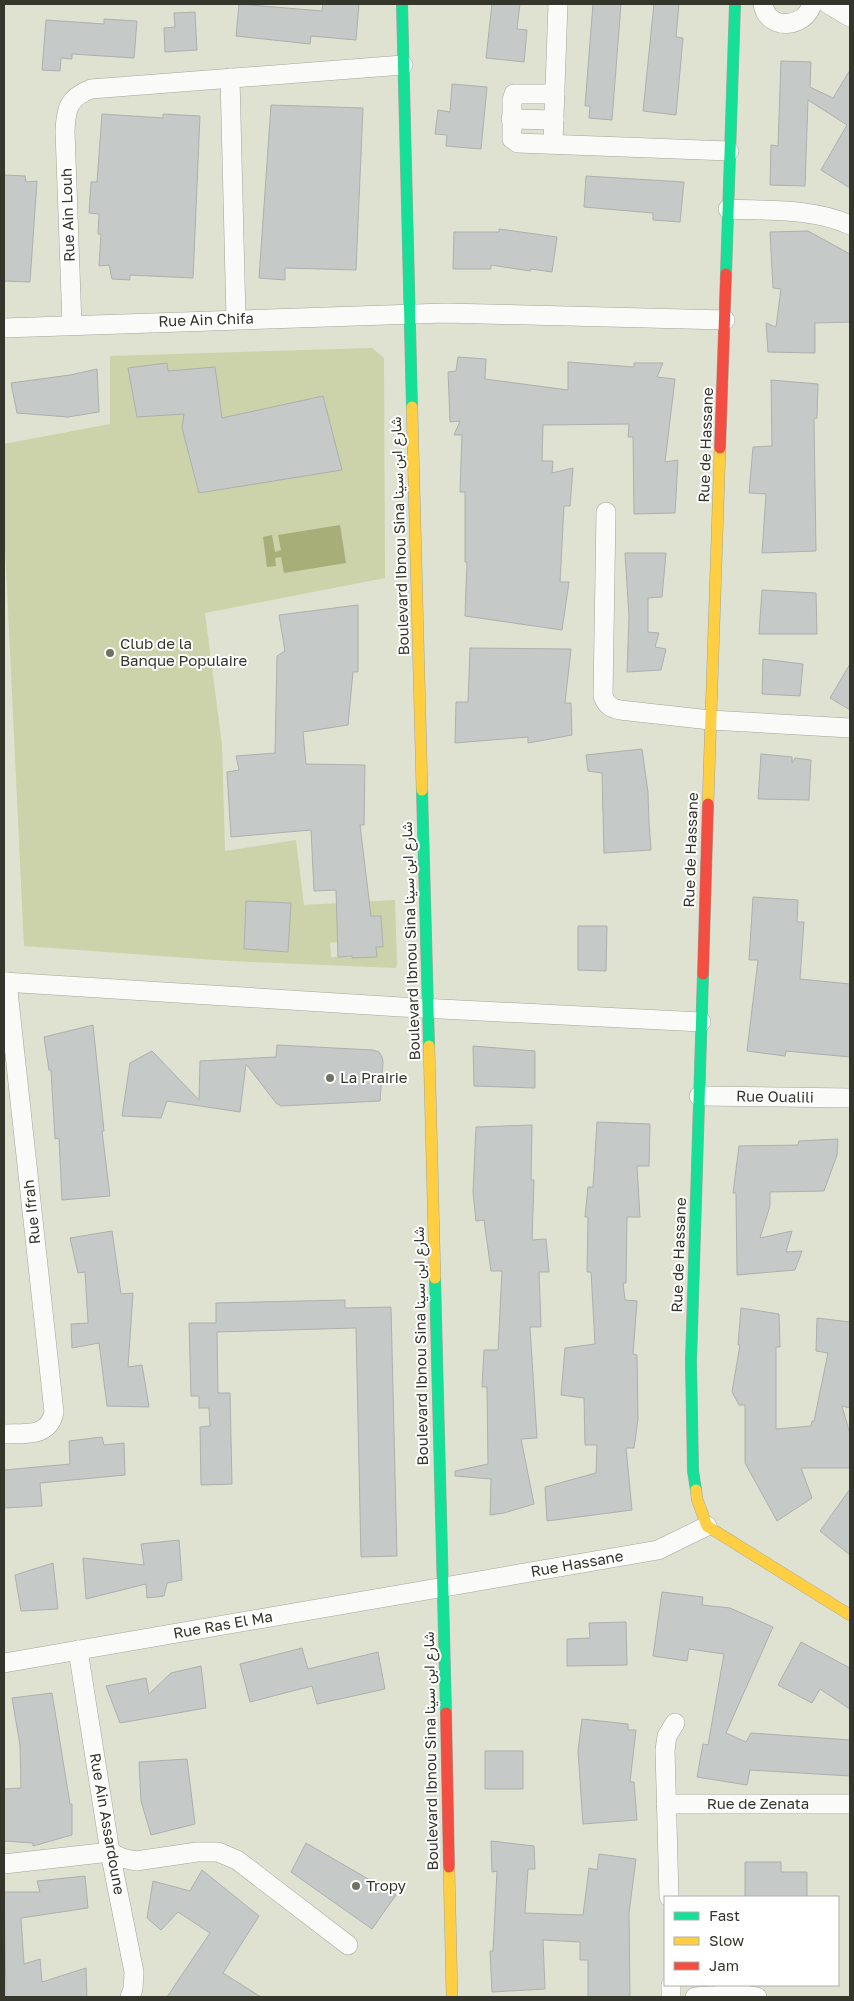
<svg xmlns="http://www.w3.org/2000/svg" width="854" height="2001" viewBox="0 0 854 2001" font-family="'Golos Text',Vazirmatn,sans-serif">
<style>
.green{fill:#ccd2a9;fill-rule:evenodd}
.water{fill:#a7ae77}
.building{fill:#c5c9c7;stroke:#adb0ad}
.lines{fill:none;stroke-linecap:round;stroke-linejoin:round}
.street-casing{stroke:#a2a598;stroke-width:20}
.fast-casing{stroke:#a2a598;stroke-width:12}
.slow-casing{stroke:#a2a598;stroke-width:12}
.jam-casing{stroke:#a2a598;stroke-width:12}
.street{stroke:#fafbf8;stroke-width:19}
.fast{stroke:#16e098;stroke-width:11}
.slow{stroke:#ffcf43;stroke-width:11}
.jam{stroke:#f24e42;stroke-width:11}
.poi-dot{fill:#707265;stroke:#fff;stroke-width:2}
.labels{text-anchor:middle;stroke-width:4;stroke-linejoin:round;paint-order:stroke}
.street-label{font-size:15px;fill:#34362b;stroke:#fff}
.poi-label{font-size:15px;fill:#34362b;stroke:#fff;text-anchor:start}
</style>
<rect width="100%" height="100%" fill="#dfe2d1"/>
<path class="green" d="M372 348 384 358 385 578 205 613 222 745 225 851 296 840 304 905 395 900 397 965 396 968 229 961 24 946 4 526V444L110 424V356ZM246 901 290 903 288 952 244 949ZM381 916 383 947H376V957H331L330 943 338 942 337 918Z"/>
<path class="water" d="M340 525 346 563 284 573 281 557 275 558 276 566 267 567 263 537 272 535 275 552 281 550 278 535Z"/>
<g class="building">
<path d="M239 4 322 11 323 4H359L356 40 311 36 310 44 236 36Z"/>
<path d="M492 4H520L517 29 527 30 524 62 486 58Z"/>
<path d="M593 4H621L612 120 589 118 590 106H585Z"/>
<path d="M654 4H679L676 37 683 38 676 115 643 111Z"/>
<path d="M195 12 197 50 165 52 164 28 175 27 174 13Z"/>
<path d="M104 19 137 21 134 58 72 54V59L61 58 60 71 42 70 46 20 104 24Z"/>
<path d="M781 61 811 62 810 87 833 98 850 70V188L821 170 847 125 808 100 805 186 770 185 771 145 778 146Z"/>
<path d="M452 84 487 87 481 149 446 146 447 135 435 134 438 110 450 112Z"/>
<path d="M271 105 363 108 356 270 285 268V280L259 278Z"/>
<path d="M102 114 163 118V114L200 116 193 278 130 275V280L112 279 109 265 99 266 101 234H98L99 214 89 213 91 182H97Z"/>
<path d="M4 175 25 176 26 182 37 181 30 282 4 281Z"/>
<path d="M586 176 684 182 680 222 653 220V213L584 207Z"/>
<path d="M499 229 557 237 552 272 531 269 530 271 491 265V269H453L454 232H499Z"/>
<path d="M808 231 850 254V322L815 323V353L768 352 766 323 776 327 781 289 773 288 770 232Z"/>
<path d="M458 357 486 359 485 379 568 390V362L634 367V363H663L657 377 675 379 665 462 678 460 675 513 634 514 633 437H628L629 424 543 425 542 461H553L552 473 573 468 570 506H564L560 582H569L562 630 465 616 467 562H465V492H460L462 435H454L460 421 450 422 448 372 456 371Z"/>
<path d="M167 363 168 371 215 367 222 418 323 396 342 470 199 493 182 428 184 414 137 417 128 368Z"/>
<path d="M97 369 99 412 68 417 17 413 11 383 70 375Z"/>
<path d="M771 380 818 384 817 418 814 419 816 551 762 553 766 494 749 493 753 447 772 446Z"/>
<path d="M625 553H666L662 597 648 598V632L659 633 655 647 666 649 661 670 627 672 629 617Z"/>
<path d="M762 590 816 593 817 634H759Z"/>
<path d="M358 605V672H353L348 725 303 732 306 764 365 765 364 825H360L371 916H381L383 947H376L377 957 352 958V956L338 957 336 890 314 891 311 830 231 837 227 772 239 770 236 756 275 753 277 656 285 651 279 615Z"/>
<path d="M470 648 571 649 565 703H571L572 735 528 743V737L455 743 456 702H468Z"/>
<path d="M763 659 803 664 800 696 762 694Z"/>
<path d="M850 664V710L830 698Z"/>
<path d="M642 749 648 792 649 823 651 850 604 853 602 773 588 771 586 755Z"/>
<path d="M761 754 792 757V763L795 758 811 760 809 800 758 799Z"/>
<path d="M753 897 798 900 797 922H804L800 979 850 984V1057L786 1051 785 1056 747 1051 758 960H749Z"/>
<path d="M246 901 291 903 288 952 244 949Z"/>
<path d="M578 926H607L606 971 578 970Z"/>
<path d="M93 1025 104 1131H102L110 1196 62 1200 59 1138 55 1139 51 1070H49L44 1037Z"/>
<path d="M277 1045 373 1050 379 1052 382 1057 383 1062 380 1101 281 1106 276 1103 246 1064 240 1112 167 1101 161 1118 122 1116 130 1063 152 1051 199 1100 200 1061 276 1057Z"/>
<path d="M473 1046 535 1051V1088L474 1086Z"/>
<path d="M597 1122 650 1124 649 1166H637L640 1217H627L626 1283H623L625 1300 637 1301 633 1354 637 1355 638 1419 634 1448H626L632 1510 547 1521 545 1487 596 1473 597 1445H585L584 1398 561 1395 565 1348 595 1344 591 1272H587L588 1217H585L588 1187H593Z"/>
<path d="M532 1125 531 1180H534L532 1240 546 1239 549 1272H539L541 1327H530L537 1438 521 1439 534 1504 504 1513 490 1515 491 1479 455 1476V1471L488 1464 487 1387H482L484 1350H498L502 1271H491L484 1220 476 1221 473 1192 476 1127Z"/>
<path d="M838 1139 837 1155 824 1191 770 1192V1206L760 1238 792 1231 786 1252 802 1251 795 1270 737 1275 736 1193H733L739 1146 798 1145 799 1141Z"/>
<path d="M112 1231 121 1294 133 1293 128 1367 142 1365 149 1407 107 1406 99 1343 72 1348 71 1324 88 1323 85 1272 78 1273 70 1238Z"/>
<path d="M345 1300V1308L391 1307 397 1556 361 1557 356 1328 217 1332 218 1393H230L232 1484 201 1485 200 1427 210 1426 209 1408H199V1396H191L189 1323H216V1303Z"/>
<path d="M741 1308 779 1314 780 1347H776V1429L811 1426 812 1421H814L828 1353 816 1351 817 1318 850 1322V1408L842 1406 850 1434V1468H801L812 1498 777 1521 745 1463V1405H739L732 1392 740 1345H738Z"/>
<path d="M102 1437 104 1445 124 1443 125 1475 40 1483 42 1506 4 1508V1470L70 1464 69 1441Z"/>
<path d="M850 1489V1555L820 1531Z"/>
<path d="M179 1540 182 1580 167 1583 164 1596 147 1598 146 1584 86 1599 83 1558 144 1565 141 1544Z"/>
<path d="M53 1563 58 1609 21 1611 15 1575Z"/>
<path d="M662 1592 703 1597 702 1605 730 1608 773 1627 726 1733 746 1742 751 1733 850 1740V1776L750 1770 747 1785 697 1777 703 1744 708 1745 724 1654 689 1649 687 1661 653 1656Z"/>
<path d="M626 1622 627 1665 567 1666V1639L590 1638 589 1623Z"/>
<path d="M801 1642 850 1668V1709L820 1689 812 1703 778 1685Z"/>
<path d="M302 1648 308 1669 378 1652 385 1689 317 1704 312 1686 250 1702 240 1664Z"/>
<path d="M201 1666 206 1708 120 1723 106 1686 146 1678 149 1694 171 1673Z"/>
<path d="M52 1693 70 1804H72V1835L33 1846V1843L4 1841V1789L21 1788 20 1745 12 1698Z"/>
<path d="M582 1719 628 1724V1730H636L630 1782H634L637 1820 583 1824 578 1751Z"/>
<rect x="485" y="1751" width="38" height="38"/>
<path d="M187 1759 195 1824 151 1835 141 1801 139 1762Z"/>
<path d="M491 1841 534 1846 535 1869H528L525 1913 583 1915 589 1868 597 1870 599 1854 636 1859 629 1913 630 1997H588V1960H580V1942L543 1940 545 1989 492 1992 490 1951H493L497 1871 492 1872Z"/>
<path d="M306 1843 396 1895 372 1929 291 1872Z"/>
<path d="M745 1862H781V1872H807V1897H745Z"/>
<path d="M202 1870 259 1916 223 1973 261 1997H167L210 1933 178 1912 161 1930 147 1918 153 1881 190 1891Z"/>
<path d="M85 1876 88 1908 21 1918 24 1964 40 1959 42 1982 86 1968 87 1997H6L4 1892H40L37 1881Z"/>
</g>
<g class="lines">
<defs>
<g id="street">
<path d="M763 4C767 31 805 29 812 4"/>
<path d="M828 4 850 17"/>
<path d="M230 78 236 319"/>
<path d="M555 94H514L512 100V139L518 143 729 151"/>
<path d="M511 119 554 120"/>
<path d="M553 143 558 4"/>
<path d="M728 209C769 211 813 208 850 225"/>
<path d="M72 325 65 131C66 109 68 98 91 89L403 65"/>
<path d="M4 328 445 313 725 320"/>
<path d="M606 512 603 696C606 705 611 708 620 710L710 720 850 728"/>
<path d="M4 982 401 1007 701 1022"/>
<path d="M699 1096 850 1098"/>
<path d="M4 1434C24 1433 49 1438 54 1412L7 982"/>
<path d="M78 1650 110 1852 134 1972 133 1989 130 1997"/>
<path d="M4 1663 658 1550 707 1526"/>
<path d="M666 1804H850"/>
<path d="M4 1864 110 1852 122 1858 136 1861 197 1852H218L237 1860 348 1945"/>
<path d="M669 1897 665 1750 667 1736 675 1723"/>
<path d="M671 1985V1997"/>
<path d="M695 1997 739 1994 757 1997"/>
</g>
<g id="fast">
<path d="M402 4 412 407"/>
<path d="M726 274 735 4"/>
<path d="M422 790 429 1046"/>
<path d="M435 1278 446 1713"/>
<path d="M696 1490 693 1471 691 1361 703 974"/>
</g>
<g id="slow">
<path d="M412 407 422 790"/>
<path d="M708 804 720 448"/>
<path d="M429 1046 435 1278"/>
<path d="M696 1490 697 1499 707 1526 850 1615"/>
<path d="M449 1867 452 1997"/>
</g>
<g id="jam">
<path d="M720 448 726 274"/>
<path d="M703 974 708 804"/>
<path d="M446 1713 449 1867"/>
</g>
</defs>
<use href="#street" class="street-casing"/>
<use href="#fast" class="fast-casing"/>
<use href="#slow" class="slow-casing"/>
<use href="#jam" class="jam-casing"/>
<use href="#street" class="street"/>
<use href="#fast" class="fast"/>
<use href="#slow" class="slow"/>
<use href="#jam" class="jam"/>
</g>
<g class="poi-dot">
<circle cx="110" cy="653" r="5"/>
<circle cx="330" cy="1078" r="5"/>
<circle cx="356" cy="1886" r="5"/>
</g>
<g class="labels">
<g class="street-label">
<text transform="translate(68 215) rotate(-92)" y="5">Rue Ain Louh</text>
<text transform="translate(206 320) rotate(-2)" y="5">Rue Ain Chifa</text>
<text transform="translate(706 445) rotate(-88)" y="5">Rue de Hassane</text>
<text transform="translate(400 536) rotate(-92)" y="5">Boulevard Ibnou Sina شارع ابن سينا</text>
<text transform="translate(691 850) rotate(-88)" y="5">Rue de Hassane</text>
<text transform="translate(411 941) rotate(-92)" y="5">Boulevard Ibnou Sina شارع ابن سينا</text>
<text transform="translate(775 1097) rotate(1)" y="5">Rue Oualili</text>
<text transform="translate(32 1212) rotate(-96)" y="5">Rue Ifrah</text>
<text transform="translate(679 1255) rotate(-88)" y="5">Rue de Hassane</text>
<text transform="translate(421 1346) rotate(-91)" y="5">Boulevard Ibnou Sina شارع ابن سينا</text>
<text transform="translate(577 1564) rotate(-10)" y="5">Rue Hassane</text>
<text transform="translate(223 1625) rotate(-10)" y="5">Rue Ras El Ma</text>
<text transform="translate(431 1751) rotate(-91)" y="5">Boulevard Ibnou Sina شارع ابن سينا</text>
<text x="758" y="1809">Rue de Zenata</text>
<text transform="translate(107 1824) rotate(80)" y="5">Rue Ain Assardoune</text>
</g>
<g class="poi-label">
<text x="120" y="649">Club de la<tspan x="120" dy="17">Banque Populaire</tspan></text>
<text x="340" y="1083">La Prairie</text>
<text x="366" y="1891">Tropy</text>
</g>
</g>
<rect width="854" height="2001" fill="none" stroke="#34362b" stroke-width="10"/>
<rect x="664" y="1896" width="175" height="90" fill="#ffffff" stroke="#aeafaa"/>
<rect x="674" y="1912" width="25" height="8" fill="#16e098" stroke="#aeafaa"/>
<text x="709" y="1921" font-size="15" fill="#34362b">Fast</text>
<rect x="674" y="1937" width="25" height="8" fill="#ffcf43" stroke="#aeafaa"/>
<text x="709" y="1946" font-size="15" fill="#34362b">Slow</text>
<rect x="674" y="1962" width="25" height="8" fill="#f24e42" stroke="#aeafaa"/>
<text x="709" y="1971" font-size="15" fill="#34362b">Jam</text>
</svg>
